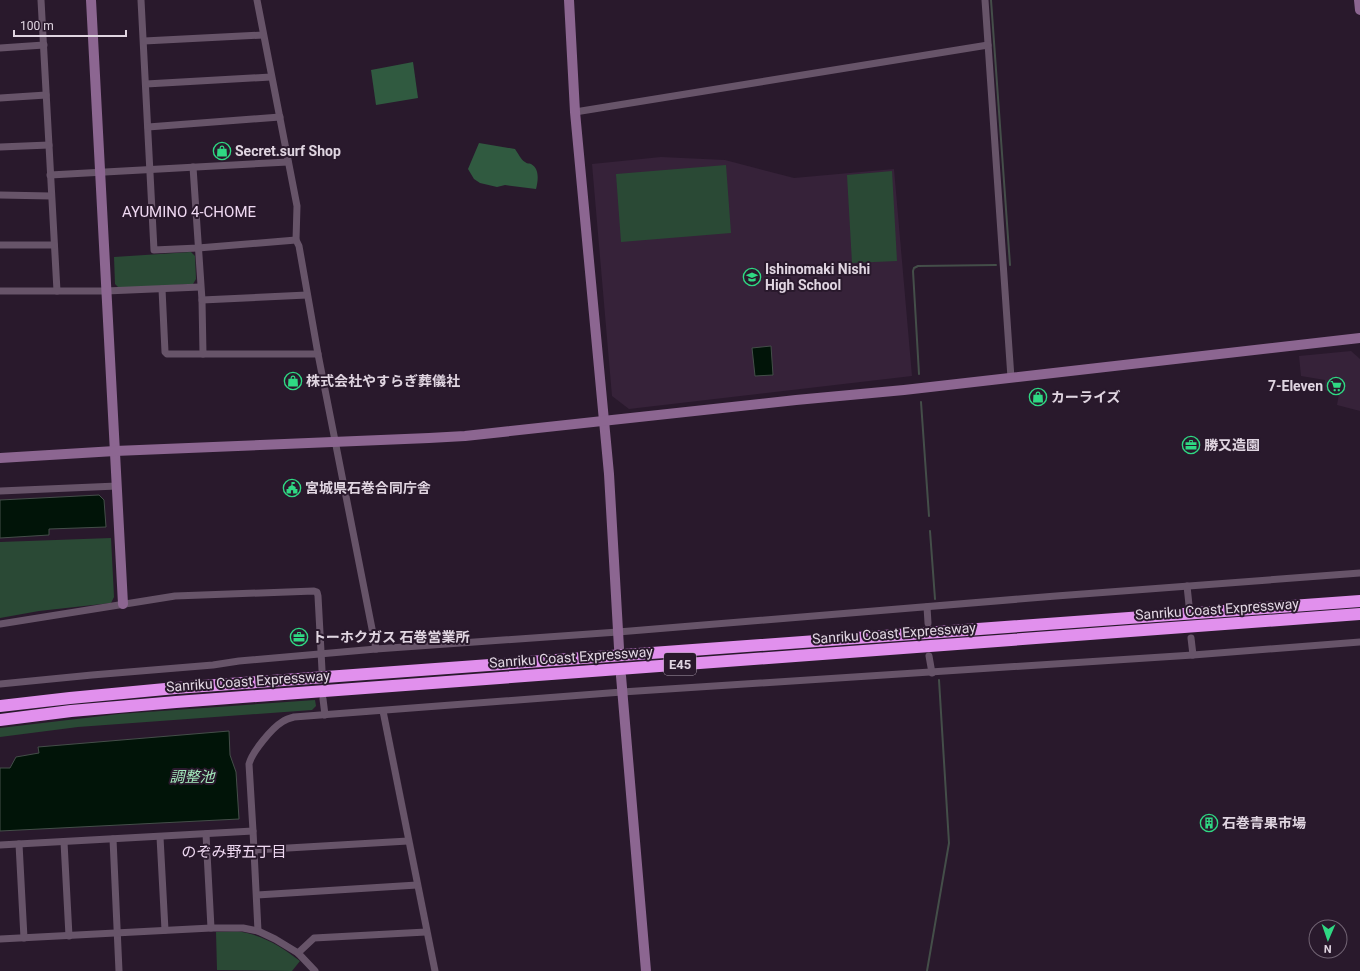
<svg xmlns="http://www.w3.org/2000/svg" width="1360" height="971" viewBox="0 0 1360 971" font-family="Roboto,'Noto Sans JP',sans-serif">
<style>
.built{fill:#362239}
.green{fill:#2a4935}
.forest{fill:#305a40}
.water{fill:#011408;stroke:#444e49}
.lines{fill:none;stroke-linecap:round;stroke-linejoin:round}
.stream{stroke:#444e49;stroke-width:2}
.street{stroke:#675469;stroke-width:7}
.secondary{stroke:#8c6691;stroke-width:10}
.highway{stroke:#e190ed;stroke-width:12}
.labels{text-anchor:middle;stroke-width:4;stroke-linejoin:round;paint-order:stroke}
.shield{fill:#29192c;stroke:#a99dab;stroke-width:1}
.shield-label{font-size:13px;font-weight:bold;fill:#e0d5e1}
.poi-label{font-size:14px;font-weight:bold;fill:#e0d5e1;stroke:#29192c;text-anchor:start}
.street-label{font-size:14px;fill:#e0d5e1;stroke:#29192c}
.neighbourhood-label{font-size:15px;fill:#efd9f2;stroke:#29192c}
.water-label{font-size:15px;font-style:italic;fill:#a3e8bb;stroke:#29192c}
</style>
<rect width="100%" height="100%" fill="#29192c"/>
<g class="built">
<path d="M661 157 725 160 794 178 894 169 912 376 629 409 612 396 592 164Z"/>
<path d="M1351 351 1360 359V411L1337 405 1339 394 1324 390 1325 380 1301 376 1299 356Z"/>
</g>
<g class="green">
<path d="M726 165 731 233 621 242 616 174Z"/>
<path d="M892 171 897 261 852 263 847 175Z"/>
<path d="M191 252 195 256 196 279 193 284 119 288 115 284 114 257Z"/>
<path d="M111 538 114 597 111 603 39 611 0 618V542Z"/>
<path d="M315 700 316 706 312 710 78 727 0 737V728L119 714Z"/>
<path d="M216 932C225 932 234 931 242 932 265 936 283 948 300 961L292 971 217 970Z"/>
</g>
<g class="forest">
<path d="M413 62 418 98 376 105 371 70Z"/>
<path d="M479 143 515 149C518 153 521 160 525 162 527 164 529 163 531 164 540 169 538 181 536 189L505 185 497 187 480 183 474 179 468 169Z"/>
</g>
<g class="water">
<path d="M771 346 773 375 755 376 752 348Z"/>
<path d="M99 495 104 500 106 527 49 529V535L0 538V500Z"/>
<path d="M229 731 230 755 236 772 239 819 0 831V768H10L16 757 39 753 38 747Z"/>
</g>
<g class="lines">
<g class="stream">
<path d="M991 0 1010 265"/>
<path d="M919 374 913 271 914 268 918 266 996 265"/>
<path d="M921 402 929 516"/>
<path d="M930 531 935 599"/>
<path d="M927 971 949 843 939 680"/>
</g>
<g class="street">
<path d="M41 0 57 291"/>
<path d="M141 0 154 250 198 248 296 240"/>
<path d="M257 0 297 206 296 240 299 246 318 354 376 649"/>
<path d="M985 0 1011 378"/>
<path d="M144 41 263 35"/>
<path d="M0 48 44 45"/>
<path d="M146 84 271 77"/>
<path d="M0 98 46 95"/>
<path d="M575 112 988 45"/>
<path d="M148 127 280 117"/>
<path d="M0 147 49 145"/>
<path d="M193 167 202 300 203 354"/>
<path d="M50 175 288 162"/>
<path d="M0 195 51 196"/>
<path d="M0 245H54"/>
<path d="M162 289 165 352 167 354H318"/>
<path d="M0 291H106L200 287"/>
<path d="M202 300 307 295"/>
<path d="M0 491 117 486"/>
<path d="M1187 586 1189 605"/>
<path d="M927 607 928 623"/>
<path d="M0 624 175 596 314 591 317 592 318 596 322 670"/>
<path d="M1191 638 1193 655"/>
<path d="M929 656 932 673"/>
<path d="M0 684 92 675 213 665 239 661 376 649 618 632 1056 596 1360 573"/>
<path d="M323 699 325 715"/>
<path d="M383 711 435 971"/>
<path d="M253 831 258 931"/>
<path d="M206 834 211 928"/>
<path d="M160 837 165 930"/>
<path d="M113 839 119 971"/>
<path d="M64 842 69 936"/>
<path d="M19 844 24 938"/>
<path d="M0 845 253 831 249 764C252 752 272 728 282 722 286 719 290 718 294 717L622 692 1193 655 1360 642"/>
<path d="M254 850 408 841"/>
<path d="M257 895 417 885"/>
<path d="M0 939 211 928H243L258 931 275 939 298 953 315 971"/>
<path d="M298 953 314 938 426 932"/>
</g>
<g class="secondary">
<path d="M91 0 123 604"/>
<path d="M569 0 575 112 609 474 619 648"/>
<path d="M1359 0 1360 10"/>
<path d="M0 458 115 451 429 438 465 436 796 400 904 390 1360 338"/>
<path d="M621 676 646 971"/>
</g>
<g class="highway">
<path d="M0 706 70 698 176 688 1360 601"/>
<path d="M0 720 71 711 176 702 1360 614"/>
</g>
</g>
<defs>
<symbol id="shop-ring" viewBox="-11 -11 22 22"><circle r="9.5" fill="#29192c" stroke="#2fd883" stroke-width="1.5"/><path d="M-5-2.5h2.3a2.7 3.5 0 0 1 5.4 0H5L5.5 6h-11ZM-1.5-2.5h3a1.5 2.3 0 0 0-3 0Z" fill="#2fd883"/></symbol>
<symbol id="school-ring" viewBox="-11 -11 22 22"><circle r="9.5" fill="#29192c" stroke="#2fd883" stroke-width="1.5"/><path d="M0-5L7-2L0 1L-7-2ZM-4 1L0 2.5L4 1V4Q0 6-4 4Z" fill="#2fd883"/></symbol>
<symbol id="supermarket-ring" viewBox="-11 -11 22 22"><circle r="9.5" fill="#29192c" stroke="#2fd883" stroke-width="1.5"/><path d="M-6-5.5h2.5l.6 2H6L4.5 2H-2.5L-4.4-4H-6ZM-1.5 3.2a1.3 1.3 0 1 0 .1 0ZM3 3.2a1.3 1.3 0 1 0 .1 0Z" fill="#2fd883"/></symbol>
<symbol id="office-ring" viewBox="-11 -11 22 22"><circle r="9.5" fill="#29192c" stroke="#2fd883" stroke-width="1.5"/><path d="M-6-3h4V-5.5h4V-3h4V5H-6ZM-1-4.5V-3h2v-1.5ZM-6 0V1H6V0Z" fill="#2fd883"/></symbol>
<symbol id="civic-ring" viewBox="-11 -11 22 22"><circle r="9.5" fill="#29192c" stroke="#2fd883" stroke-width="1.5"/><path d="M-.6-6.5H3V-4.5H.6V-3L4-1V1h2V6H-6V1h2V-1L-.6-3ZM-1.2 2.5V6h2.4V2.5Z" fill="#2fd883"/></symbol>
<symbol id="building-ring" viewBox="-11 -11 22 22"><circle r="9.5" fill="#29192c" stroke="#2fd883" stroke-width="1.5"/><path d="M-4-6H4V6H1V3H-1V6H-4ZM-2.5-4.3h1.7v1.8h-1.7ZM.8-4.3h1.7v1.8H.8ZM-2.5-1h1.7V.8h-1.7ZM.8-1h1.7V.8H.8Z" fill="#2fd883"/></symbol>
</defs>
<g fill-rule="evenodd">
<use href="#shop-ring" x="212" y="141" width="20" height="20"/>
<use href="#school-ring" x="742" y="267" width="20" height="20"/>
<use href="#shop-ring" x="283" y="371" width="20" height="20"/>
<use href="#supermarket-ring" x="1326" y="376" width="20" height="20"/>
<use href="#shop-ring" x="1028" y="387" width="20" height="20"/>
<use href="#office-ring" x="1181" y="435" width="20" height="20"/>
<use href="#civic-ring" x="282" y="478" width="20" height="20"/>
<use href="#office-ring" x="289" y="627" width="20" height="20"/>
<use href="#building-ring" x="1199" y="813" width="20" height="20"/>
</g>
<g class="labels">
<rect class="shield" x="664" y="653" width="32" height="22" rx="3"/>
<g class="shield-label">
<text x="680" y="669">E45</text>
</g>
<g class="poi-label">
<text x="235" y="156">Secret.surf Shop</text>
<text x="765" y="274">Ishinomaki Nishi<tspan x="765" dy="16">High School</tspan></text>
<text x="306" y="386">株式会社やすらぎ葬儀社</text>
<text x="1323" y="391" text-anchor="end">7-Eleven</text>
<text x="1051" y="402">カーライズ</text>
<text x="1204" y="450">勝又造園</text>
<text x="305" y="493">宮城県石巻合同庁舎</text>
<text x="312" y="642">トーホクガス 石巻営業所</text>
<text x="1222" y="828">石巻青果市場</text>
</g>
<g class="street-label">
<text transform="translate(1217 609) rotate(-4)" y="5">Sanriku Coast Expressway</text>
<text transform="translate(894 633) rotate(-4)" y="5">Sanriku Coast Expressway</text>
<text transform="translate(571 657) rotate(-4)" y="5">Sanriku Coast Expressway</text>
<text transform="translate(248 681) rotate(-4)" y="5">Sanriku Coast Expressway</text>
</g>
<g class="neighbourhood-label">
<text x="189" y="217">AYUMINO 4-CHOME</text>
<text x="234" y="857">のぞみ野五丁目</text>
</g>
<g class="water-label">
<text x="192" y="782">調整池</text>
</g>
</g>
<g transform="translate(1328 939) rotate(182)"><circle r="19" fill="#29192c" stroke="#726474"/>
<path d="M0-3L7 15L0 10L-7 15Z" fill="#2fd883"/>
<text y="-6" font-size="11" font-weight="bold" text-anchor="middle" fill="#e0d5e1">N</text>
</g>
<path d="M14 30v6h112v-6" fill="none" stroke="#e0d5e1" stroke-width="2"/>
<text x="20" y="30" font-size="12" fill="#e0d5e1" stroke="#29192c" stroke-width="3" paint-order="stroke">100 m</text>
</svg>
